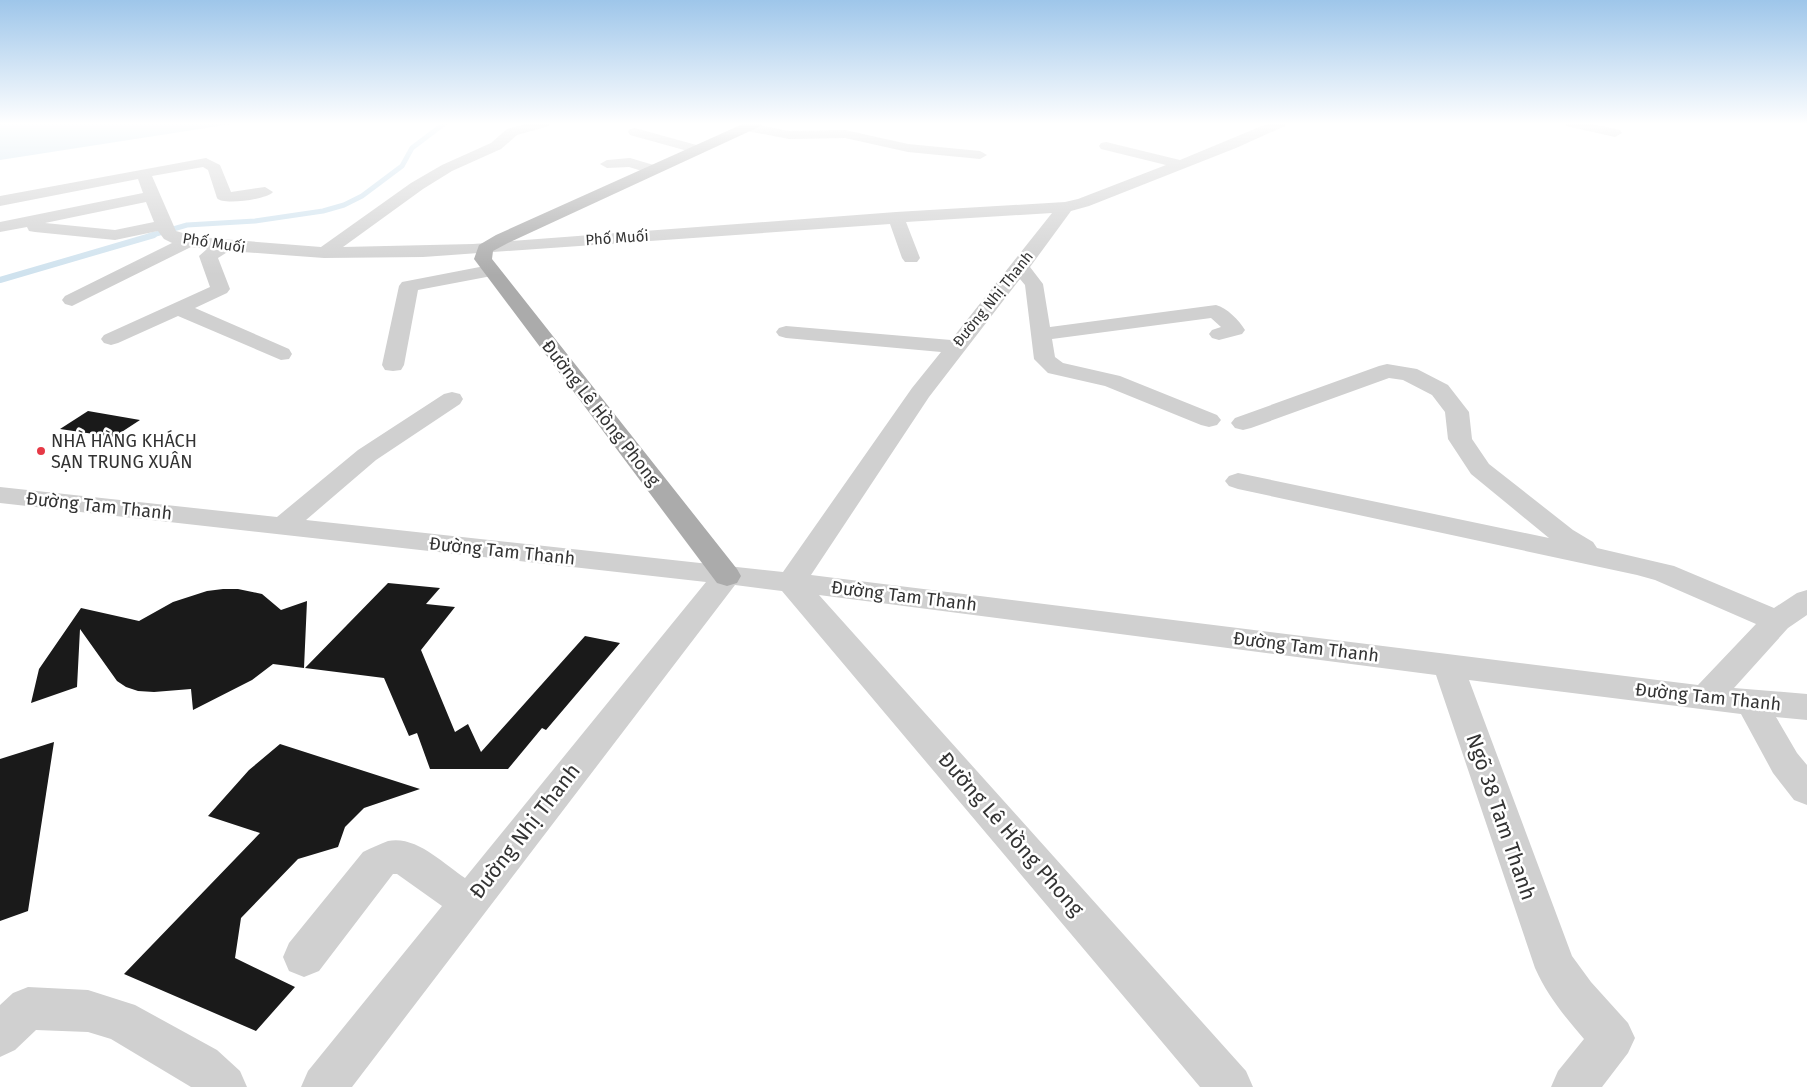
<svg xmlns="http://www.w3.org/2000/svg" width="1807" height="1087" viewBox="0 0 1807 1087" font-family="'Fira Sans',sans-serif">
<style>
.water{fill:#cfe2ee}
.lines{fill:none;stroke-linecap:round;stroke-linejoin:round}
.stream-far1{stroke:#cfe2ee;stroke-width:5}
.stream{stroke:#cfe2ee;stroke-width:6}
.building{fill:#1a1a1a}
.minor{fill:#d0d0d0;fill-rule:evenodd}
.major{fill:#ababab;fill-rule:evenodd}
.poi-dot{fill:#e63946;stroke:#fff;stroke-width:2}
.labels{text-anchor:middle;stroke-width:5;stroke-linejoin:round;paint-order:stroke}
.far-street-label{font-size:15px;fill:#333;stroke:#fff}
.street-label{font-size:18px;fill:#333;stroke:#fff}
.poi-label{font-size:18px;fill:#333;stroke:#fff;text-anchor:start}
.near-street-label{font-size:21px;fill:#333;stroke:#fff}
</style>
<rect width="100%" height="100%" fill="#fff"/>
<path class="water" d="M0 123H238L0 160Z"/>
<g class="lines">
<path class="stream-far1" d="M149 236 187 225 255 221 323 211 344 205 362 196 402 166 412 148 445 123"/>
<path class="stream" d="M0 280 154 235"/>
</g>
<g class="building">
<path d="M88 411 140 420 114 437 60 429Z"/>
<path d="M388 583 440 588 426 604 455 607 421 650 455 732 468 724 481 752 585 636 620 643 546 730 542 728 508 769H430L417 733 409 736 384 678 305 668Z"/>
<path d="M223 589H238L262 594 281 610 307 601 304 668 273 664 252 680 193 710 191 689 154 692 138 691 126 687 117 681 80 629 77 687 31 703 39 669 81 608 139 621 173 602 207 591Z"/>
<path d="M54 742 28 911 0 921V759Z"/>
<path d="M280 744 420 789 364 808 345 827 338 847 298 859 241 918 235 958 295 987 256 1031 124 974 260 833 208 816 249 770Z"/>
</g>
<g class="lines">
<g class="minor">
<path d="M529 123H551L549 126 517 135 501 149 452 171 423 189 343 247 473 244 896 212 1065 202 1078 199 1166 165 1101 149 1099 146 1101 143 1106 142 1180 160 1269 123H1287L1285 126 1236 148 1089 206 1071 211 1030 267 1043 284 1050 327 1216 305C1227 308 1239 320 1245 330L1242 334 1219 340 1212 338 1209 334 1212 330 1221 327 1211 318 1052 339 1055 357 1063 363 1120 376 1217 415 1221 420 1217 425 1209 427 1201 425 1105 386 1048 373 1034 359 1025 285 1020 279 929 397 811 575 1698 685 1756 624 1655 580 1637 575 1238 489 1229 486 1225 481 1229 476 1238 473 1549 538 1471 474 1448 439 1445 412 1432 395 1403 380 1389 378 1251 428 1243 430 1235 428 1231 423 1235 418 1379 366 1387 364 1417 369 1448 385 1469 412 1472 439 1489 464 1573 530 1593 542 1597 548 1674 566 1774 608 1797 593 1807 590V615L1788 628 1734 688 1807 694V720L1776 717 1797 753 1807 765V805L1794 800 1773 773 1741 714 1469 680 1572 956 1591 982 1628 1023 1635 1038 1628 1053 1602 1087H1551L1558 1071 1584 1039C1565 1017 1547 995 1535 968L1436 675 819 595 1246 1071 1253 1087H1200L782 591 735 585 352 1087H301L308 1071 442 906 397 874H393L319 971 304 977 289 971 283 957 289 943 363 852C371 848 380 844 388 841 416 835 444 864 465 878L706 582 0 503V487L277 517 358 450 444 394 452 392 460 394 463 399 460 404 376 460 306 520 783 572 912 388 941 352 786 338 779 336 776 332 779 328 786 326 951 340 1052 213 906 222 920 258 917 262H905L902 258 890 224 423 257 324 258 229 251 218 258 230 289 227 293 195 308 289 349 292 354 289 359 281 360 178 316 118 343 111 345 104 343 101 339 104 335 210 287 199 256 207 249 191 247 72 306 65 304 62 300 65 296 172 243 164 239 158 231 115 240 35 232 29 231 27 227 0 232V222L143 193 138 179 0 206V196L206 158 220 165 231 192 265 187 273 192C268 199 222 206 217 198L208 170 203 167 152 176 176 231 196 237 321 247 411 183 442 165 491 143 507 129ZM146 202 154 222 115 230 45 223Z"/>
<path d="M747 123 789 131 845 130 908 144 980 151 987 155 980 159 908 152 845 138 789 139 742 130 740 127 742 124Z"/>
<path d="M1564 123H1588L1620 130 1622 133 1615 137 1566 126Z"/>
<path d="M635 128 700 146 702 149 695 153 630 135 628 132 630 129Z"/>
<path d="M630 158 657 166 660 169 652 174 629 167 607 168 600 164 607 160Z"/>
<path d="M490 265 497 267 499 271 497 275 418 290 404 365 401 370 393 371 385 370 382 365 399 286 402 282Z"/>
<path d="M28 987 88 990 135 1005 217 1050 240 1071 247 1087H191L111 1039 88 1032 36 1030 15 1050 0 1057V1005L13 993Z"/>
</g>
<path class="major" d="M745 123H763L761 126 508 243 493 251 492 259 737 569 741 576 737 583 727 586 717 583 474 259 479 245 496 235Z"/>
</g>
<linearGradient id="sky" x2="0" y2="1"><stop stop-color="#9ec6ea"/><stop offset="0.45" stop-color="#fff"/><stop offset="1" stop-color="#fff" stop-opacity="0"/></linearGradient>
<rect width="1807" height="275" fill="url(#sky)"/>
<circle class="poi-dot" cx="41" cy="451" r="5"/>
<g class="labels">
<g class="far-street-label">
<text transform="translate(617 238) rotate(-4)" y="5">Phố Muối</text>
<text transform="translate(214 243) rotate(9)" y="5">Phố Muối</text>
<text transform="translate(993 299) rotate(-51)" y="5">Đường Nhị Thanh</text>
</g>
<g class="street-label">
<text transform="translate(601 413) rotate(52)" y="6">Đường Lê Hồng Phong</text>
<text transform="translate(99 506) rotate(6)" y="6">Đường Tam Thanh</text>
<text transform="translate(502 551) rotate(6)" y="6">Đường Tam Thanh</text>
<text transform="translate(904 596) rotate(7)" y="6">Đường Tam Thanh</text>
<text transform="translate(1306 647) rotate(7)" y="6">Đường Tam Thanh</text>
<text transform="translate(1708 697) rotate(6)" y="6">Đường Tam Thanh</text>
</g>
<g class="poi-label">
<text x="51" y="447">NHÀ HÀNG KHÁCH<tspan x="51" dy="21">SẠN TRUNG XUÂN</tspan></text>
</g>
<g class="near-street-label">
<text transform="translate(1501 817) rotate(71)" y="7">Ngõ 38 Tam Thanh</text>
<text transform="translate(525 831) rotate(-52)" y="7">Đường Nhị Thanh</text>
<text transform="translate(1011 834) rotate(49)" y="7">Đường Lê Hồng Phong</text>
</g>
</g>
</svg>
